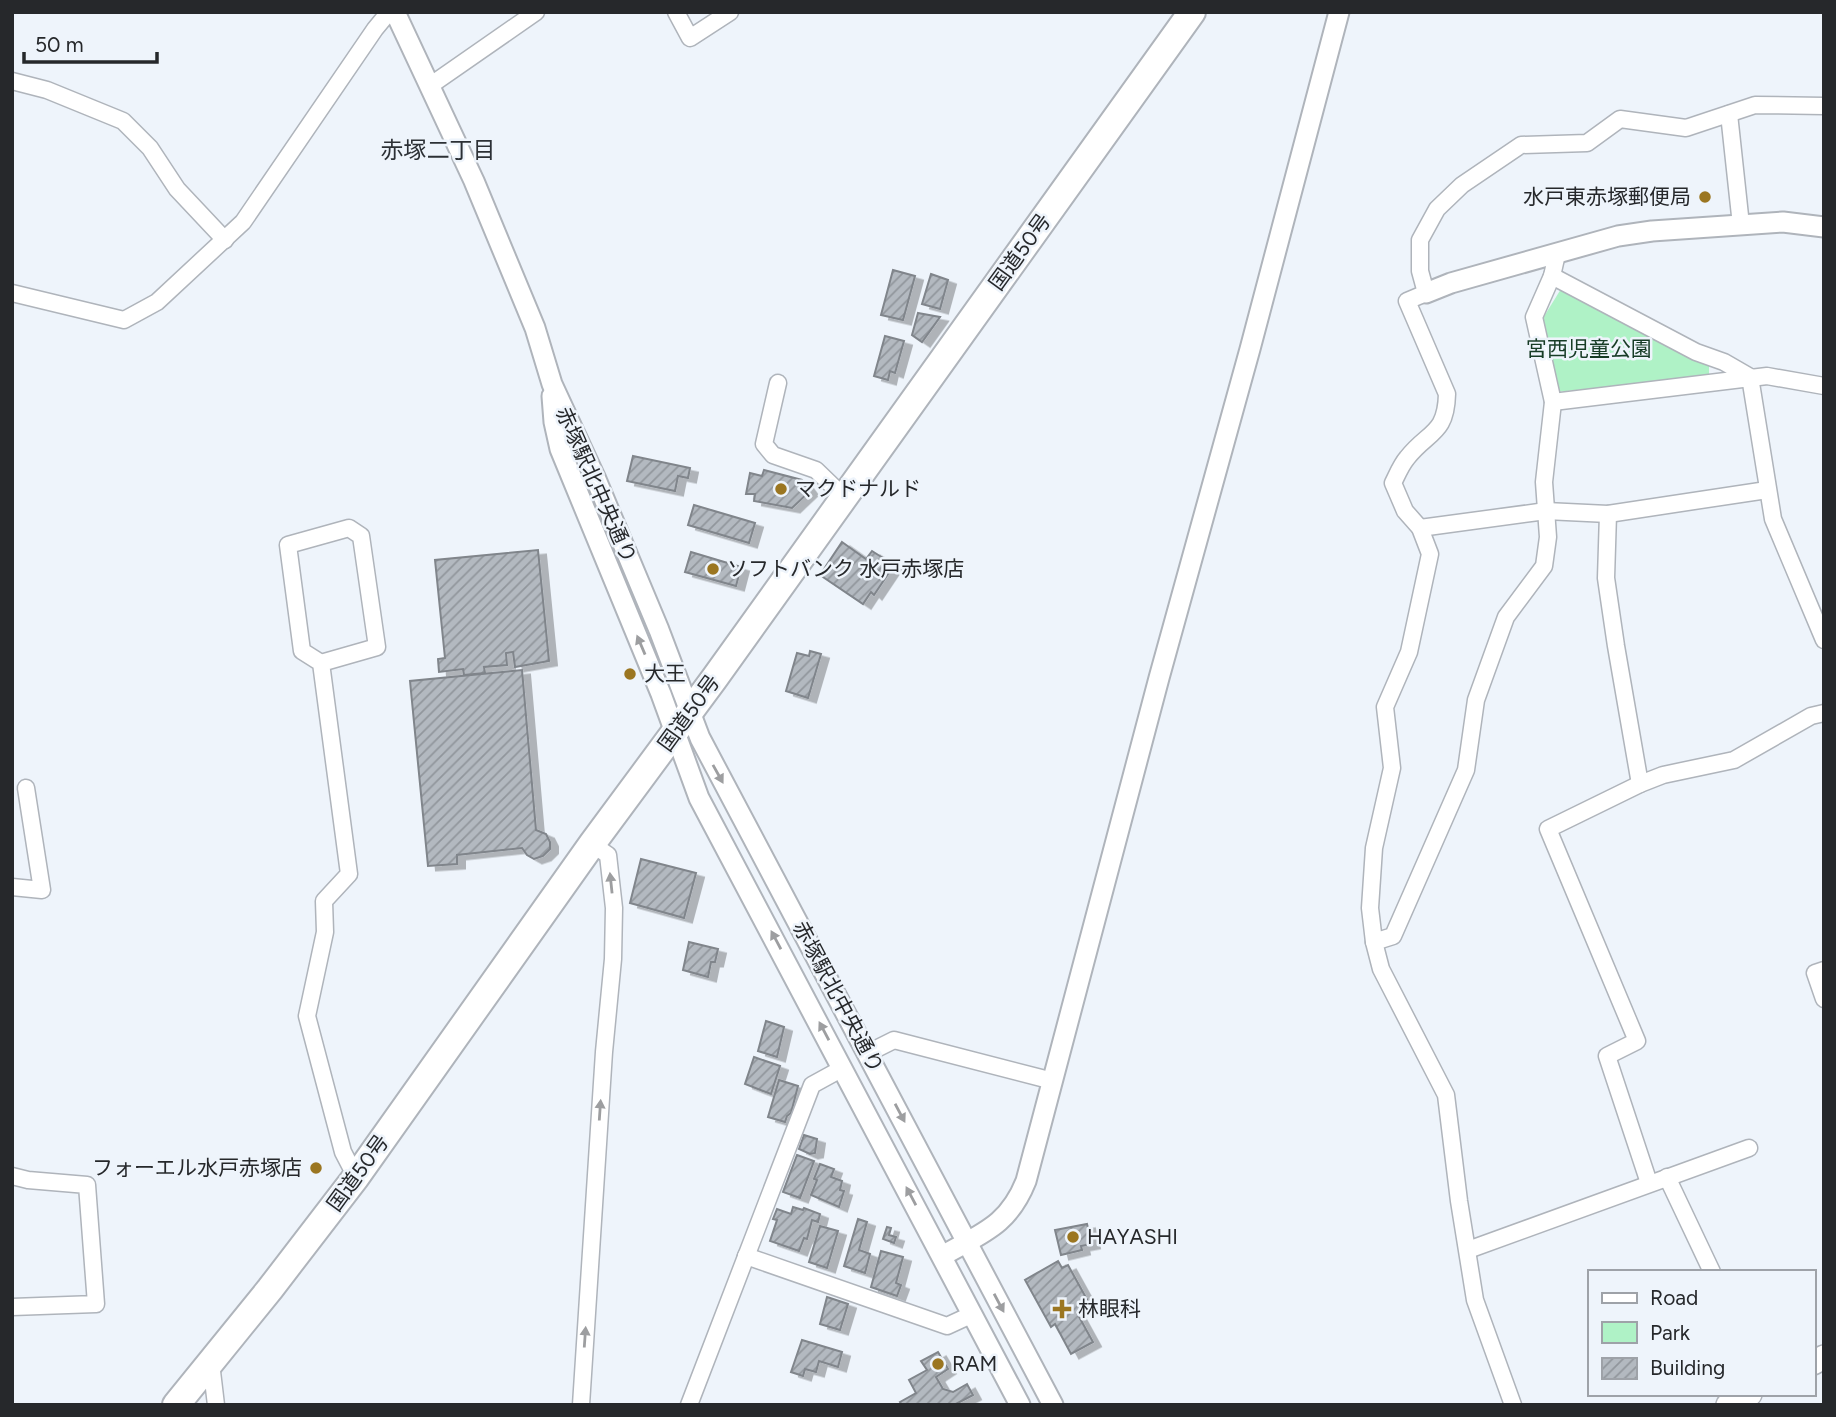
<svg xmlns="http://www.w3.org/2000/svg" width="1836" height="1417" viewBox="0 0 1836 1417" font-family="Figtree,'Noto Sans JP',sans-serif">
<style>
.green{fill:#aff2c6}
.building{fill:url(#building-hatch);stroke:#80858b;stroke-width:2;filter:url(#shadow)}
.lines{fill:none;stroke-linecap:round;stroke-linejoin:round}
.minor-casing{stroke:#afb4bb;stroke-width:19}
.tertiary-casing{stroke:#afb4bb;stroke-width:23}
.secondary-casing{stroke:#afb4bb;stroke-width:26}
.trunk-casing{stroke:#afb4bb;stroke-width:30}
.minor{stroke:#fff;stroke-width:16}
.tertiary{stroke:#fff;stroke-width:19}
.secondary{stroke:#fff;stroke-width:23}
.trunk{stroke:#fff;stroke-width:26}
.oneway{fill:#9d9ea0}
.poi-dot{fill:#9b7621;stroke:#eef4fb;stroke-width:2.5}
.labels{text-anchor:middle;stroke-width:5;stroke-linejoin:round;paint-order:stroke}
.poi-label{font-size:21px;fill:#26282b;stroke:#eef4fb;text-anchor:start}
.street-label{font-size:21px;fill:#26282b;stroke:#eef4fb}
.park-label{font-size:21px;fill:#173c26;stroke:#eef4fb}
.neighbourhood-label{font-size:23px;fill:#2c3035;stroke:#eef4fb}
</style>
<defs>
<pattern id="building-hatch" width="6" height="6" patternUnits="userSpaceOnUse" patternTransform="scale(1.75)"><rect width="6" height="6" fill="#b3b9c0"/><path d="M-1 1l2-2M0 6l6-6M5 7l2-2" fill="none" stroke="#91969c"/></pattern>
<filter id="shadow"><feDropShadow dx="8" dy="4.5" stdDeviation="0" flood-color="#0004"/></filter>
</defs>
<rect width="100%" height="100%" fill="#eef4fb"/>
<path class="green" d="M1561 289 1709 362V377L1556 392 1543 318Z"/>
<g class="building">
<path d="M893 270 915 276 903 320 881 315Z"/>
<path d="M931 274 948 280 940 309 922 304Z"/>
<path d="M918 313 940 317 922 342 912 335Z"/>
<path d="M885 336 904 341 895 373 890 371 888 380 874 376Z"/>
<path d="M633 456 690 468 688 478 678 476 675 491 627 481Z"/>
<path d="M764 470 802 480 810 491 792 508 754 501 755 494H746L750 473 762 476Z"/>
<path d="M694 505 755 523 749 543 688 525Z"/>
<path d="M842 542 866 559 872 551 894 565 874 595 871 592 863 604 820 575Z"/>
<path d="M538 550 549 661 515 667 513 652 506 653 507 665 484 667 485 673 464 675 463 669 439 672 438 659 445 658 435 560Z"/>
<path d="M691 552 741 567 736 586 685 572Z"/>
<path d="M810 651 821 654 808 698 786 691 797 653 809 656Z"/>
<path d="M522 670 536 830 546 834 550 842V849L543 856 534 859 527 855 522 848 457 855V864L428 866 410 681Z"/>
<path d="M641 859 696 873 684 918 630 903Z"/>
<path d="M689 942 718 949 715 962H711L708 977 683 970Z"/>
<path d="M766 1021 784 1027 777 1057 758 1051Z"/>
<path d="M754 1057 780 1066 771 1094 745 1084Z"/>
<path d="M779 1080 798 1086 791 1113 787 1116 785 1122 768 1117Z"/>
<path d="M804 1135 817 1139 815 1153 810 1154 799 1149Z"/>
<path d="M797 1155 814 1161 800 1198 783 1192Z"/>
<path d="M820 1164 834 1169 831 1177 842 1181 840 1190 844 1191 839 1207 811 1195 817 1180 814 1179Z"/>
<path d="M793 1207 803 1210 804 1208 820 1214 818 1222 812 1220 807 1239 804 1238 799 1251 770 1241 777 1220 773 1219 777 1209 791 1214Z"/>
<path d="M858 1219 867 1222 859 1250 870 1254 865 1273 844 1266Z"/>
<path d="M1087 1224 1092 1244 1081 1246 1082 1250 1061 1255 1055 1230Z"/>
<path d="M820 1226 838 1231 827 1268 809 1262Z"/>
<path d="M887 1227 891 1228 889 1235 896 1237 894 1243 883 1239Z"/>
<path d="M881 1251 903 1257 896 1283 901 1285 897 1296 871 1287Z"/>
<path d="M1058 1261 1062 1268 1068 1265 1090 1305 1077 1313 1093 1342 1071 1354 1055 1324 1051 1327 1025 1280Z"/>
<path d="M827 1297 848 1304 840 1330 820 1324Z"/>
<path d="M802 1340 842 1352 838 1367 819 1361 816 1372 805 1369 803 1376 791 1372Z"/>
<path d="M938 1352 948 1369 936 1377 943 1389 953 1392 967 1384 973 1395 954 1405H902L900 1402 916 1393 909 1380 927 1370 921 1361Z"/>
</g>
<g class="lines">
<defs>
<g id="minor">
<path d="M676 12 690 38 730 12"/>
<path d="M12 81 47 90 123 121 150 148 177 189 225 240"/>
<path d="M431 85 536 12"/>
<path d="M1729 114 1741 225"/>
<path d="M1552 276 1696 352 1724 362 1750 377 1773 519 1824 640"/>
<path d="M12 293 124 320 157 302 243 222 375 29 389 12"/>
<path d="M778 383 764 444 773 455 816 470 844 497"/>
<path d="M1553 402 1767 376 1824 386"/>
<path d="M1608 514 1606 578 1616 646 1640 784"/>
<path d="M1420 528 1546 511 1608 514 1767 490"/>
<path d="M321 663 377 647 361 536 349 528 288 545 302 651 321 663 349 874 324 901 325 932 307 1016 343 1152 356 1177"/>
<path d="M12 887 42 890 26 788"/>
<path d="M1374 942 1393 936 1466 770 1476 700 1506 617 1544 566 1548 537 1544 482 1553 402 1534 317 1552 276 1557 254"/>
<path d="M1824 970 1815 973 1824 999"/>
<path d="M868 1053 894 1040 1053 1081"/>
<path d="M12 1176 28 1180 87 1185 96 1304 12 1307"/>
<path d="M1667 1177 1712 1272"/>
<path d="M1649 1183 1607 1056 1637 1041 1548 829 1640 784 1663 775 1734 760 1811 716 1824 713"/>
<path d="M1468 1250 1749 1148"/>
<path d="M746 1256 947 1326 973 1314"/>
<path d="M211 1363 216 1405"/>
<path d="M581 1405 604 1052 613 959 614 908 608 855 592 844"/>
<path d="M689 1405 812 1085 843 1068"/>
<path d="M1513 1405 1475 1300 1459 1201 1446 1095 1381 969 1374 942 1370 908 1374 848 1392 768 1385 707 1409 652 1430 554 1420 528 1405 511 1393 483C1397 475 1401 465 1407 458 1428 431 1446 435 1447 394L1407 301 1426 293 1420 271V240L1437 209 1462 185 1521 145 1587 143 1620 119 1686 128 1755 105 1824 106"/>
</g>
<g id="tertiary">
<path d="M395 12 474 181 535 328 552 384 595 477 659 630 700 738 1053 1405"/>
<path d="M1426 293 1451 283 1618 236 1652 231 1783 222 1824 227"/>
<path d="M552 396 554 422 560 449 661 694 699 798 1020 1405"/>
<path d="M942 1256C982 1233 1008 1226 1026 1181L1159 678 1250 349 1339 12"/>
</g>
<g id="secondary">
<path d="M1813 1363 1824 1357"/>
<path d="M1728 1405 1750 1394"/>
</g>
<path id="trunk" d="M176 1405 270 1289 356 1177 592 844 714 679 1192 12"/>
</defs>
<use href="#minor" class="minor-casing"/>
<use href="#tertiary" class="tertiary-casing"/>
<use href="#secondary" class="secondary-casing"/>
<use href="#trunk" class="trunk-casing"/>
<use href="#minor" class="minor"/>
<use href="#tertiary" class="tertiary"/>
<use href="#secondary" class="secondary"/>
<use href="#trunk" class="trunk"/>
</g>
<defs><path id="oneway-solid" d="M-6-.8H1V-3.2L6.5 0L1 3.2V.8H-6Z" transform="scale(1.75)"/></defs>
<g class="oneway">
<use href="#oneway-solid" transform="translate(641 645) rotate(-113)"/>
<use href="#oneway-solid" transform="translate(718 774) rotate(61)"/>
<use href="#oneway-solid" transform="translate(611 883) rotate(-96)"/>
<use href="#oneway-solid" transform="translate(776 940) rotate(-118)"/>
<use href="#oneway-solid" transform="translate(824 1031) rotate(-118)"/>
<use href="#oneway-solid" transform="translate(600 1110) rotate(-86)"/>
<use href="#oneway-solid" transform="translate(900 1113) rotate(62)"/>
<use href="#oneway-solid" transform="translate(911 1196) rotate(-118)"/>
<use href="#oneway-solid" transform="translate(999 1303) rotate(62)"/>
<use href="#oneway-solid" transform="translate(585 1337) rotate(-86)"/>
</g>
<g class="poi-dot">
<circle cx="1705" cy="197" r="7"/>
<circle cx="781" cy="489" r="7"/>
<circle cx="713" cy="569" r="7"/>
<circle cx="630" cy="674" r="7"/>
<circle cx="316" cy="1168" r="7"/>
<circle cx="1073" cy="1237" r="7"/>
<path d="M1058.5 1298.5h7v7h7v7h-7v7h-7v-7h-7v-7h7z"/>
<circle cx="938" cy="1364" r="7"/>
</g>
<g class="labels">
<g class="poi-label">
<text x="1691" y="204" text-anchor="end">水戸東赤塚郵便局</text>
<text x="795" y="496">マクドナルド</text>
<text x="727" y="576">ソフトバンク 水戸赤塚店</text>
<text x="644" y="681">大王</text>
<text x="302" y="1175" text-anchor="end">フォーエル水戸赤塚店</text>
<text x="1087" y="1244">HAYASHI</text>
<text x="1078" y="1316">林眼科</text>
<text x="952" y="1371">RAM</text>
</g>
<g class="street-label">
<text transform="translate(1020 252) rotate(-54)" y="7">国道50号</text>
<text transform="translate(596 485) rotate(66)" y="7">赤塚駅北中央通り</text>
<text transform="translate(689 713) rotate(-54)" y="7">国道50号</text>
<text transform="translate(838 997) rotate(62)" y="7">赤塚駅北中央通り</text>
<text transform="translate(358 1173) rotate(-54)" y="7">国道50号</text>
</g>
<g class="park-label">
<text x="1589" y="356">宮西児童公園</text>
</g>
<g class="neighbourhood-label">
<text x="438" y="158">赤塚二丁目</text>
</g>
</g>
<rect width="1836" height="1417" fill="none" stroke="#26282b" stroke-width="28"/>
<rect x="1588" y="1270" width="228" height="126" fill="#eef4fb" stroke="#9ea2a8" stroke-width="2"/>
<rect x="1602" y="1293" width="35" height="10" fill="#ffffff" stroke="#9ea2a8" stroke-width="2"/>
<text x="1650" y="1305" font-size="21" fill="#26282b">Road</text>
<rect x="1602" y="1322" width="35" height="21" fill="#aff2c6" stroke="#9ea2a8" stroke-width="2"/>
<text x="1650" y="1340" font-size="21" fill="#26282b">Park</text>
<rect x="1602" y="1358" width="35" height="21" fill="url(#building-hatch)" stroke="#9ea2a8" stroke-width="2"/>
<text x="1650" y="1375" font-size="21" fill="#26282b">Building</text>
<path d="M24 52v10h133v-10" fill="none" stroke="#26282b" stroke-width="3.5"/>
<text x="35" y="52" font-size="21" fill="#26282b" stroke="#eef4fb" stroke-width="5" paint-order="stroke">50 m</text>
</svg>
